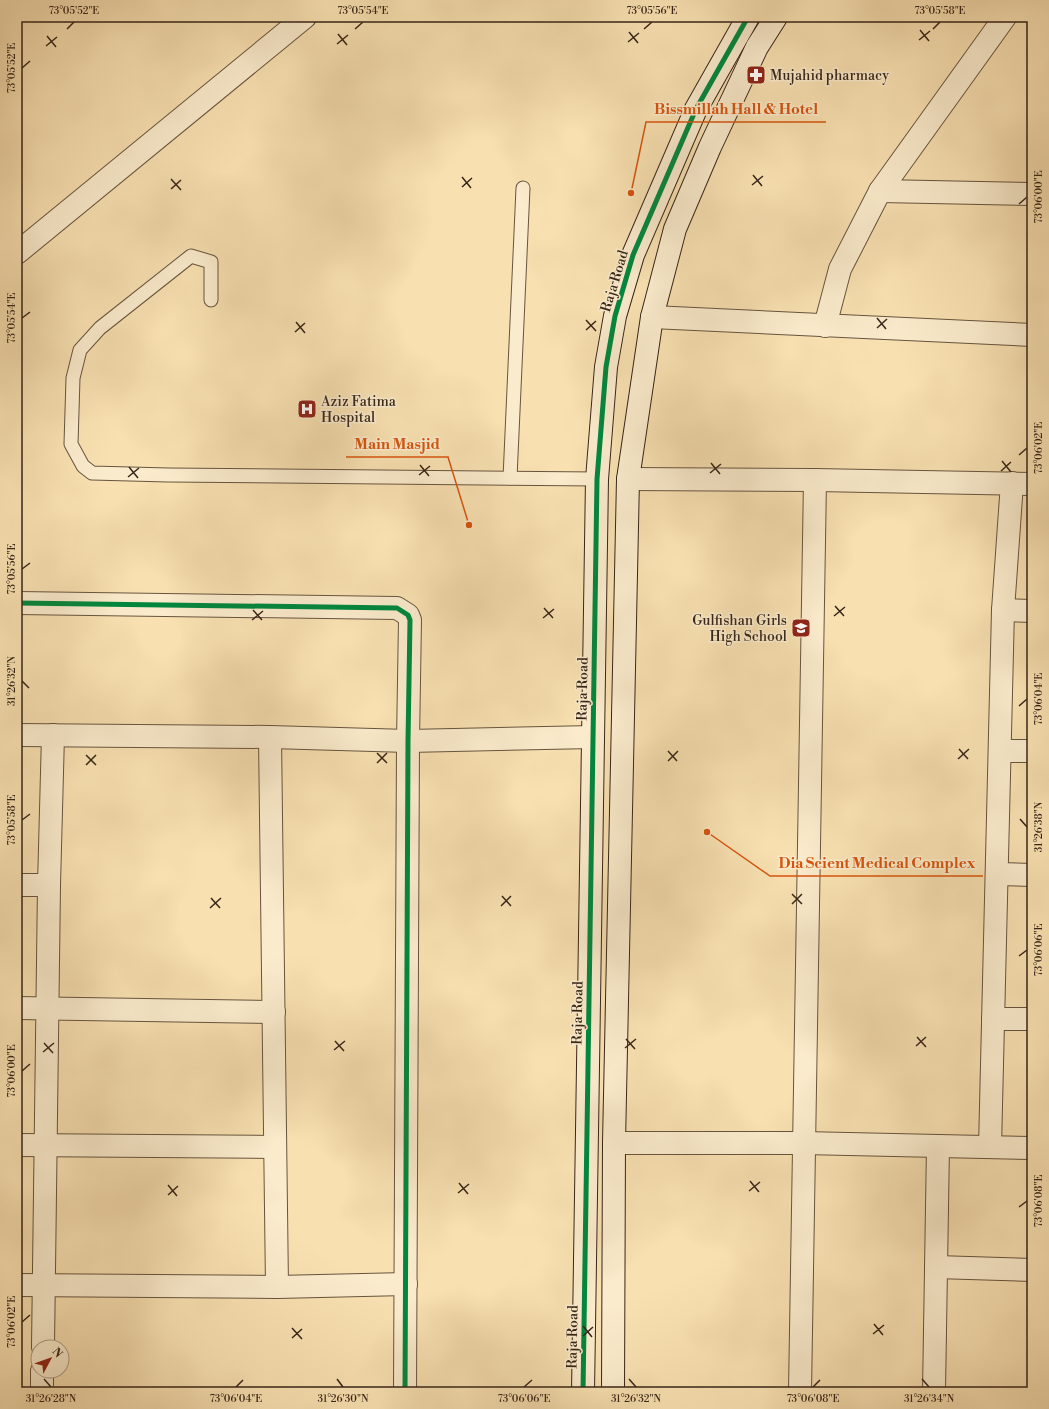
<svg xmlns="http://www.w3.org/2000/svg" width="1049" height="1409" viewBox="0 0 1049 1409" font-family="'Libre Bodoni',serif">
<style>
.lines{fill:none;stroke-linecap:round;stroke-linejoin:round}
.lane-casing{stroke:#67543e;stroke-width:15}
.street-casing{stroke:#67543e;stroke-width:24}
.secondary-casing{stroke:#372518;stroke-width:24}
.lane{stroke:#faebcc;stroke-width:13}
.street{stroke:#faebcc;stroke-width:22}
.secondary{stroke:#faebcc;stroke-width:22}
.cycleway-casing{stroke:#faebcc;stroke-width:8}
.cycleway{stroke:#00873e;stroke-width:5}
.ticks{fill:none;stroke:#372518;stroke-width:1.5}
.labels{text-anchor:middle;stroke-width:3;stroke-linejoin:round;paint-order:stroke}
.poi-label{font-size:14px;fill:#372518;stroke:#faebcc;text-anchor:start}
.street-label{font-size:14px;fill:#372518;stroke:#faebcc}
.leader{fill:none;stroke:#d6540d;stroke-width:1.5}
.callout-dot{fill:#d6540d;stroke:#faebcc;stroke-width:1.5}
.callout-label{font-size:15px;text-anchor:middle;font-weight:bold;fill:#d6540d;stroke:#faebcc;stroke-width:3;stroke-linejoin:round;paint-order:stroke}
.neatline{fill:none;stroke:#372518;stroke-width:1.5}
.ticks-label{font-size:10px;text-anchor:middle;fill:#372518}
</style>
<rect width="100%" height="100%" fill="#f8e0b1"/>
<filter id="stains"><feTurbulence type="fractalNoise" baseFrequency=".005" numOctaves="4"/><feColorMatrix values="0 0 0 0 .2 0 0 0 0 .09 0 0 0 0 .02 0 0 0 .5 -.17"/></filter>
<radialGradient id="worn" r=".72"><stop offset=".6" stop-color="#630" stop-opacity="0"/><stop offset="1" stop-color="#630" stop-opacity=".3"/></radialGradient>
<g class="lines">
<defs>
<g id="lane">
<path d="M211 300V262L191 256 100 328 80 350 73 378 71 444 83 466 92 473 168 475 597 479"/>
<path d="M510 478 523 188"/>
</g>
<g id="street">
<path d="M1005 17 880 191 1032 194"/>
<path d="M17 253 305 17"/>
<path d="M652 317 1032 335"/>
<path d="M825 326 840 269 880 191"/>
<path d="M628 479 815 480 1032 484"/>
<path d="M17 603 397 608 408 615 410 620 408 741 405 1392"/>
<path d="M1003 610 1032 611"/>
<path d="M17 735 270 737 408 741 593 737"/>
<path d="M1000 751H1032"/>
<path d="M997 874 1032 875"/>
<path d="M17 885H49"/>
<path d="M17 1008 274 1012"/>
<path d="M993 1019H1032"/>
<path d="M614 1143H803L1032 1148"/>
<path d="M17 1145 275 1147"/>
<path d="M990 1147 1003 610 1012 483"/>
<path d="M936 1267 1032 1270"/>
<path d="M17 1285 277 1287 270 737"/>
<path d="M277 1287 406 1284"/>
<path d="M43 1347 49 885 53 735"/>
<path d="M42 1392V1371"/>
<path d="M800 1392 815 480"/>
<path d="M934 1392 938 1146"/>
</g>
<g id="secondary">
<path d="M583 1392 597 479 606 367 615 316 633 255 696 109 748 17"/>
<path d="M613 1392 614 1143 628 479 652 317 675 229 710 147 757 47 776 17"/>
</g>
</defs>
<use href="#lane" class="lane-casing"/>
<use href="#street" class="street-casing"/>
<use href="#secondary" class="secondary-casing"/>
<use href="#lane" class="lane"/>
<use href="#street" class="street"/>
<use href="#secondary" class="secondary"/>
<defs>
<g id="cycleway">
<path d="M17 603 397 608 408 615 410 620 408 741 405 1392"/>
<path d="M583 1392 597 479 606 367 615 316 633 255 696 109 748 17"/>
</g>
</defs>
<use href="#cycleway" class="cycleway-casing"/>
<use href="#cycleway" class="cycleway"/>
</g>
<path class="ticks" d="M67 29 74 22M355 29 363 22M644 29 652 22M933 29 940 22M920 30 929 41M629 32 638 43M338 34 347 45M47 36 56 47M919 40 930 31M628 42 639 33M337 44 348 35M46 46 57 37M22 68 30 61M753 175 762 186M462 177 471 188M171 179 181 190M752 185 763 176M462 187 472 178M171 189 181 180M1019 204 1027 197M22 318 30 312M877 318 886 329M586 320 596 331M296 322 305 333M877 328 887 319M586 330 596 321M295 332 305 323M1019 455 1027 448M1002 461 1011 472M711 463 720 474M420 465 429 476M129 467 138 478M1001 471 1011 462M710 473 721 464M419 475 430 466M128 477 139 468M22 569 30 563M835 606 844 616M544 608 553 618M253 610 262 620M834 616 845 607M543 618 554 609M252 620 263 611M22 681 29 688M1019 706 1027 699M959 749 968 759M668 751 677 761M377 753 387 763M86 755 96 765M958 759 969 749M668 761 678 751M377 763 387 753M86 765 96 755M1020 819 1027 827M22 820 30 814M792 894 802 904M502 896 511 906M211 898 220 908M792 904 802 894M501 906 511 896M210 908 221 898M1019 956 1027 950M917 1037 926 1047M626 1039 635 1049M335 1041 344 1051M44 1043 53 1053M916 1046 926 1037M625 1048 636 1039M334 1050 345 1041M43 1052 54 1043M22 1071 30 1064M750 1181 759 1192M459 1183 468 1194M168 1185 177 1196M749 1191 760 1182M458 1193 469 1184M168 1195 178 1186M1019 1207 1027 1201M22 1322 30 1315M874 1324 883 1335M583 1326 592 1337M292 1328 302 1339M873 1334 884 1325M583 1336 593 1327M292 1338 302 1329M44 1379 51 1387M337 1379 343 1387M629 1379 636 1387M922 1379 929 1387M236 1387 243 1380M524 1387 532 1380M813 1387 820 1380"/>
<defs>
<symbol id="pharmacy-square" viewBox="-11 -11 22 22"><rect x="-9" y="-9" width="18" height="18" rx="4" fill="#8f2418" stroke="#faebcc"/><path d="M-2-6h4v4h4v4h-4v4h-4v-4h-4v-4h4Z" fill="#fff"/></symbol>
<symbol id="hospital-square" viewBox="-11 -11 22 22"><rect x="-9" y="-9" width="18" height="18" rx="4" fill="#8f2418" stroke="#faebcc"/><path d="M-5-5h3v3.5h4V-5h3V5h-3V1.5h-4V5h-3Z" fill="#fff"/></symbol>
<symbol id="school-square" viewBox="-11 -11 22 22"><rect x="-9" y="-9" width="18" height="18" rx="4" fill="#8f2418" stroke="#faebcc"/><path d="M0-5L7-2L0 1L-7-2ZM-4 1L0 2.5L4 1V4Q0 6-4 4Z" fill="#fff"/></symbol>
</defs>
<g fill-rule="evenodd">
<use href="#pharmacy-square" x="745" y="64" width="22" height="22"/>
<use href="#hospital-square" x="296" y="398" width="22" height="22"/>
<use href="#school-square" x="790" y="617" width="22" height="22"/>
</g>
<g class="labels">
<g class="poi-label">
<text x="770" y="80">Mujahid pharmacy</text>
<text x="321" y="406">Aziz Fatima<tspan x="321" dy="16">Hospital</tspan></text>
<text x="787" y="625" text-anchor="end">Gulfishan Girls<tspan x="787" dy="16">High School</tspan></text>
</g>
<g class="street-label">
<text transform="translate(614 281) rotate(-73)" y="5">Raja Road</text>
<text transform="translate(582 689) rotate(-89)" y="5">Raja Road</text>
<text transform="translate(577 1013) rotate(-89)" y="5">Raja Road</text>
<text transform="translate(572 1337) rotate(-89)" y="5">Raja Road</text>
</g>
</g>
<path class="leader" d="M631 193L646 122H826M469 525L448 457H346M707 832L770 876H983"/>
<g class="callout-dot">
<circle cx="631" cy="193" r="4"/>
<circle cx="469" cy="525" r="4"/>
<circle cx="707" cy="832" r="4"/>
</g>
<g class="callout-label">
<text x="736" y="114">Bissmillah Hall &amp; Hotel</text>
<text x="397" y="449">Main Masjid</text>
<text x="877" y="868">Dia Scient Medical Complex</text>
</g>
<rect width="1049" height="1409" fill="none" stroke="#f8e0b1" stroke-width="44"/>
<g transform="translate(50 1359) rotate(49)"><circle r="19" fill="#faebcc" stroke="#ac9c84"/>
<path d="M0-3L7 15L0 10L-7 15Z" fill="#8f2418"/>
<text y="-6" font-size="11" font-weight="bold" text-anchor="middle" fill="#372518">N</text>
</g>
<rect x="22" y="22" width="1005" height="1365" class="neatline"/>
<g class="ticks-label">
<text x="74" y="14">73°05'52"E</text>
<text x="363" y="14">73°05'54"E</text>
<text x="652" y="14">73°05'56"E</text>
<text x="940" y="14">73°05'58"E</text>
<text transform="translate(11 68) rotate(-90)" y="4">73°05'52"E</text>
<text transform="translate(1038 197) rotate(-90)" y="4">73°06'00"E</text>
<text transform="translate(11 318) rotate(-90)" y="4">73°05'54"E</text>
<text transform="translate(1038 448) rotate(-90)" y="4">73°06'02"E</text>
<text transform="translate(11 569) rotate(-90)" y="4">73°05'56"E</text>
<text transform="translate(11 681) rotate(-90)" y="4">31°26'32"N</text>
<text transform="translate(1038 699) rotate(-90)" y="4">73°06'04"E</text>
<text transform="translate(11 820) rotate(-90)" y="4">73°05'58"E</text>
<text transform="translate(1038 827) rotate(-90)" y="4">31°26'38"N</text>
<text transform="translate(1038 950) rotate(-90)" y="4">73°06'06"E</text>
<text transform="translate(11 1071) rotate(-90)" y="4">73°06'00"E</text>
<text transform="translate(1038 1201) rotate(-90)" y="4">73°06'08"E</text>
<text transform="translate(11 1322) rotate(-90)" y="4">73°06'02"E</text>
<text x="51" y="1402">31°26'28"N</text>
<text x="236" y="1402">73°06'04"E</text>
<text x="343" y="1402">31°26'30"N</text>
<text x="524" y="1402">73°06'06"E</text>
<text x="636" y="1402">31°26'32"N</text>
<text x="813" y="1402">73°06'08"E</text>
<text x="929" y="1402">31°26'34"N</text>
</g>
<rect width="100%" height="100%" filter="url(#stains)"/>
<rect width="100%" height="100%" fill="url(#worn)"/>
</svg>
